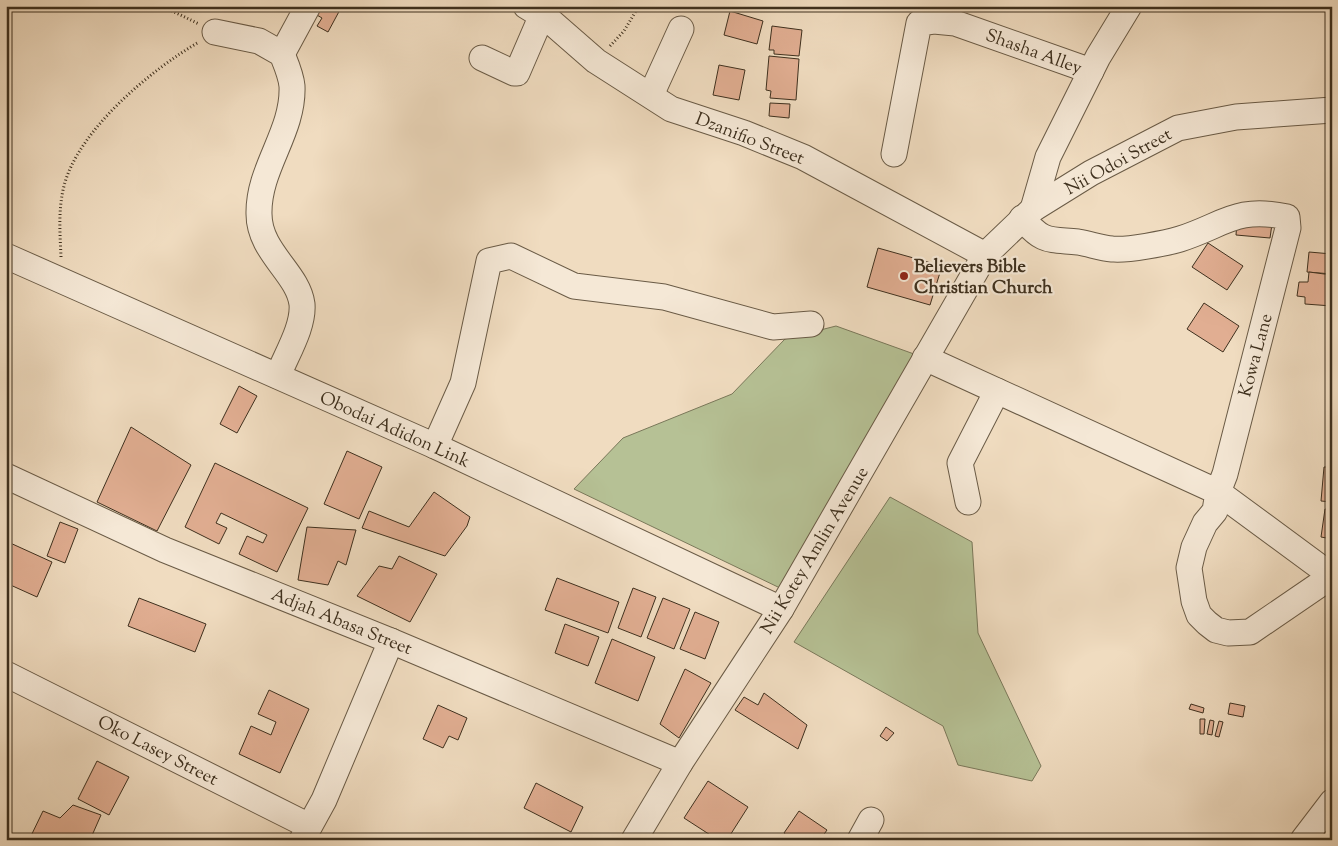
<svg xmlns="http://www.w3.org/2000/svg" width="1338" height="846" viewBox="0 0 1338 846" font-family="'Sorts Mill Goudy',serif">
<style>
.green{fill:#b6c195;stroke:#7a785a}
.building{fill:#e1ae92;stroke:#3e301e}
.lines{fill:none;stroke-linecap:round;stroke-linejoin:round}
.minor-casing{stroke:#6a5b46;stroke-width:27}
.path{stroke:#3e301e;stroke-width:3;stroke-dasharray:1 2.5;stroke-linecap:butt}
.minor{stroke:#f5e8d6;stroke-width:25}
.poi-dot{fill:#8f2418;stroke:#f5e8d6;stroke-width:2}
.labels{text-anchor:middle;stroke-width:4.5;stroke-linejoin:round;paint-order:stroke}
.street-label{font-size:18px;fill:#3e301e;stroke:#f5e8d6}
.poi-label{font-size:18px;font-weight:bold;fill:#3e301e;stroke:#f5e8d6;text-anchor:start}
</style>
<rect width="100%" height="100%" fill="#f0dcc0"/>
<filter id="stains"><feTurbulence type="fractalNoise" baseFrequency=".004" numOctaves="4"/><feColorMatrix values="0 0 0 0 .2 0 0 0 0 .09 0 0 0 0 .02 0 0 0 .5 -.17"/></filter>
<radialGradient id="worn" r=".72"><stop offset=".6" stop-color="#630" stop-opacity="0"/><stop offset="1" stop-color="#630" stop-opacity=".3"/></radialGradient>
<g class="green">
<path d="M836 326 914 354 780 588 574 489 623 438 732 394 785 339Z"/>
<path d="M890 497 972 542 978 633 1041 766 1032 781 958 765 943 726 794 642Z"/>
</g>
<g class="building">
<path d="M313 6H342L328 32 317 26 322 18 310 11Z"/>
<path d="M730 11 763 21 757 44 724 35Z"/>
<path d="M772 26 802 30 799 56 774 54V50H769Z"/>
<path d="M769 56 799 59 796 100 770 98 771 91 766 90Z"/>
<path d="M719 65 745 70 739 100 713 95Z"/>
<path d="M770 103 790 104 789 118 769 116Z"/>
<path d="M1237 221 1272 224 1270 238 1236 235Z"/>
<path d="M1208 243 1243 266 1227 290 1192 267Z"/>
<path d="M878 248 942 266 930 305 867 287Z"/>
<path d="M1309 252 1332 254V274L1307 272Z"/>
<path d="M1309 272 1332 275V306L1305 304V297L1297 296 1299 282H1308Z"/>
<path d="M1204 303 1239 326 1223 352 1187 329Z"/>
<path d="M239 386 257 396 237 433 220 424Z"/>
<path d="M131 427 191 465 157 531 97 502Z"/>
<path d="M347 451 382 467 359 519 324 504Z"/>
<path d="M215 463 308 508 277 572 239 554 247 536 263 543 267 535 221 513 216 523 227 528 219 544 185 527Z"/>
<path d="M1324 467H1332V502L1321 501Z"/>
<path d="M434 492 470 517 467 526 445 556 362 528 369 511 409 527Z"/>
<path d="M1325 509 1332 510V539L1321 537Z"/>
<path d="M60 522 78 529 65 563 47 556Z"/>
<path d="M307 527 356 530 346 565 338 561 328 585 298 580Z"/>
<path d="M8 542 52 562 37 597 6 583V546Z"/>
<path d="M399 556 437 574 410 622 357 596 379 566 392 569Z"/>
<path d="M557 578 619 602 608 633 545 610Z"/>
<path d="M633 588 656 597 641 637 618 628Z"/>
<path d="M139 598 206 624 195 652 128 626Z"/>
<path d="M663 598 690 609 674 649 647 638Z"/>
<path d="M695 612 719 622 705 659 680 649Z"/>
<path d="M565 624 599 637 588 666 555 653Z"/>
<path d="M612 639 655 657 638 701 595 683Z"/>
<path d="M685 669 711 683 679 738 660 724Z"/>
<path d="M269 690 309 709 280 773 239 754 251 726 271 735 276 722 258 714Z"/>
<path d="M764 693 807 725 798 749 735 710 744 697 758 705Z"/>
<path d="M1230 703 1245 706 1243 717 1228 714Z"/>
<path d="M1191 704 1204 708 1203 713 1189 709Z"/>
<path d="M438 705 467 718 458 740 449 736 443 748 423 739Z"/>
<path d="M1200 719H1205L1204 734H1200Z"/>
<path d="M1210 720 1214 721 1212 735 1207 734Z"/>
<path d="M1219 721 1223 722 1219 737 1215 736Z"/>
<path d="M886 727 894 733 887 741 880 736Z"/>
<path d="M97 761 129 777 109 815 78 799Z"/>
<path d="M708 781 748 807 727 840H718L684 818Z"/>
<path d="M536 783 583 807 571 832 524 808Z"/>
<path d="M73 805 101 815 90 840H29L43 811 60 818Z"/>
<path d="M799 811 827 830 820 840H792L784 833Z"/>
</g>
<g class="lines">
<defs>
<g id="minor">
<path d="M526 6 549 20 596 61 671 109 744 133 803 157 985 255"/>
<path d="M215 32 259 41 282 54C286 64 291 75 292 86 294 132 258 168 259 214 259 252 298 273 302 304 304 327 286 355 278 376"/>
<path d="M282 54 308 6"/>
<path d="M482 58 514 73H517L542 15"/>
<path d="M651 95 681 29"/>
<path d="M894 154 919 23 934 21 955 23 1091 71"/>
<path d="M1033 209 1048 157 1098 57 1129 6"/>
<path d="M1022 218C1043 243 1048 239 1078 242 1090 244 1101 248 1112 249 1126 251 1167 243 1180 239 1224 225 1236 206 1287 217L1288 228 1225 474 1218 492 1332 576"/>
<path d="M6 256 435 446 781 609"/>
<path d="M925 358 1218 492 1215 511 1205 523 1194 547 1189 568 1194 601 1199 615 1207 623 1216 630 1228 633 1250 632 1332 576"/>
<path d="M435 446 463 383 489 261 511 256 574 286 664 297 773 327 811 324"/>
<path d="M6 476 165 550 391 641 680 763"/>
<path d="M968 502 960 463 997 391"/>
<path d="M6 674 309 826"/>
<path d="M302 840 324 800 391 641"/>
<path d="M634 840 680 763 781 609 985 255 1033 209 1091 173 1178 128 1236 117 1332 110"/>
<path d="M860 840 871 820"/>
<path d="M1303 840 1332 802"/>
</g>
</defs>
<use href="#minor" class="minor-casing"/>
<g class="path">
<path d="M162 6 199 24"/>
<path d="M610 46 624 31 639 6"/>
<path d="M61 257C60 233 58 209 64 186 78 130 152 69 199 42"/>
</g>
<use href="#minor" class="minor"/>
</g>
<circle class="poi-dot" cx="904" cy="276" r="5"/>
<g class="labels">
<g class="street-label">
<text transform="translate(1034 51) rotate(20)" y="6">Shasha Alley</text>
<text transform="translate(750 138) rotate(21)" y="6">Dzanifio Street</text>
<text transform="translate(1118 161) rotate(-29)" y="6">Nii Odoi Street</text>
<text transform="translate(1255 355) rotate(-75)" y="6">Kowa Lane</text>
<text transform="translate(395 429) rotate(24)" y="6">Obodai Adidon Link</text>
<text transform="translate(814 550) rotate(-59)" y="6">Nii Kotey Amlin Avenue</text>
<text transform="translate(342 621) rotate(22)" y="6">Adjah Abasa Street</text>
<text transform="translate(158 750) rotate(27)" y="6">Oko Lasey Street</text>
</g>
<g class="poi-label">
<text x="914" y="272">Believers Bible<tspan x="914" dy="21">Christian Church</tspan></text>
</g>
</g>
<rect width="1338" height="846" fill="none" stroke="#f0dcc0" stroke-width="25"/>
<rect x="8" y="8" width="1323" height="831" fill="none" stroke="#3e301e" stroke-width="2.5"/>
<rect x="12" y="12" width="1313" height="821" fill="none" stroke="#3e301e"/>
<rect width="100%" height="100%" filter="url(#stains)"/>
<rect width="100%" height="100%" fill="url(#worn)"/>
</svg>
